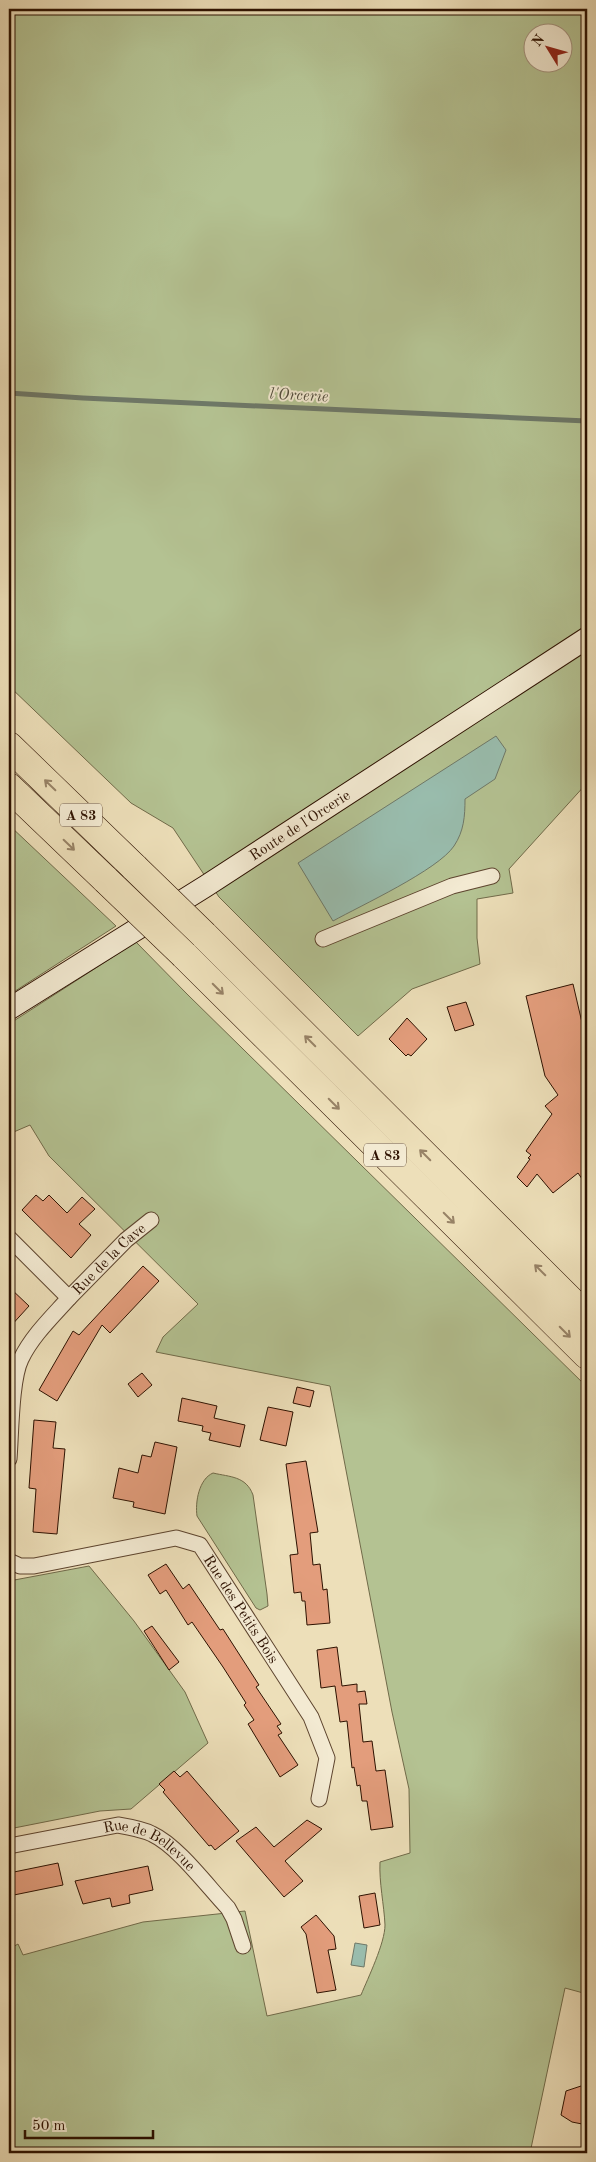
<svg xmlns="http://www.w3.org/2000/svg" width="596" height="2162" viewBox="0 0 596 2162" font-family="'Old Standard TT',serif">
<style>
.green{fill:#b4c292;stroke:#706a49;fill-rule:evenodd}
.water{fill:#99bdae;stroke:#6e7868}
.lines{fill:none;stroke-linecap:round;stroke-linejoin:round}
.stream{stroke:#6e7868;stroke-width:5}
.building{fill:#e39d7c;stroke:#2d1100}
.street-casing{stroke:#5d442e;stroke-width:17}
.secondary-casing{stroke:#2d1100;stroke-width:23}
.highway-casing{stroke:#2d1100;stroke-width:29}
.street{stroke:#f3ead2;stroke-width:15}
.secondary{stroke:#f3ead2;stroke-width:21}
.highway{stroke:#eddfb9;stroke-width:28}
.highway-bridge-casing{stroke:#2d1100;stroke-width:29;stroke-linecap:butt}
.highway-bridge{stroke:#eddfb9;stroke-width:28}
.oneway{stroke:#978266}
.labels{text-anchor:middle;stroke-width:4;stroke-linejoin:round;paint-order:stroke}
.shield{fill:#f3ead2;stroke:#68523f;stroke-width:1}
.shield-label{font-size:14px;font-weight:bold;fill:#2d1100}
.street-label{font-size:15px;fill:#2d1100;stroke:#f3ead2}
.water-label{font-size:16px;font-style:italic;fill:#534d3d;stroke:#f3ead2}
</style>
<rect width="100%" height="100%" fill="#eddfb9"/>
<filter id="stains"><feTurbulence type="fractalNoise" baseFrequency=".004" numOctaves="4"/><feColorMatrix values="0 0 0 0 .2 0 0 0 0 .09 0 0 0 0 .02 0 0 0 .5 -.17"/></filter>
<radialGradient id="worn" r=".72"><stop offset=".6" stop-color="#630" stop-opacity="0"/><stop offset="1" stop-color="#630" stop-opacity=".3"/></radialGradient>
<g class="green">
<path d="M9 9H587V783L509 869 513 893 477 899V938L480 964 412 989 358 1036 219 897 173 828 131 803 9 686V318L12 220 9 170ZM534 32H564V62H534Z"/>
<path d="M9 825 116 926 9 995Z"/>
<path d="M136 942 187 994 587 1387V1994L565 1988 530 2153H9V1949L18 1944 23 1955 143 1922 245 1911 267 2016 361 1995C368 1978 385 1943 385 1925 384 1904 379 1883 380 1862L410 1853 409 1789 392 1712 330 1386 156 1352 163 1337 198 1304 49 1156 30 1125 9 1134V1024Z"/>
<path d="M213 1473C230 1477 246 1476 253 1495L267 1594 268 1606 260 1610 256 1608 197 1516C195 1502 199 1479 213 1473Z"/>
<path d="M89 1566 134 1621 185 1692 208 1743 131 1809 100 1811 9 1829V1581Z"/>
</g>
<g class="water">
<path d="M496 736 506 750 495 779 465 799C465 816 464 831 454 846 438 870 360 906 333 921L298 863Z"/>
<path d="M355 1943 367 1945 364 1967 351 1965Z"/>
</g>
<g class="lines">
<path class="stream" d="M9 393 83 398 587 421"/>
</g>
<g class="building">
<path d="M573 984 587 1044V1186L578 1173 553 1193 537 1174 527 1187 517 1177 530 1159 528 1158 531 1155 526 1151 552 1114 545 1106 558 1095 545 1076 526 996Z"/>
<path d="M466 1002 474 1025 455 1031 447 1007Z"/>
<path d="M407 1018 427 1039 411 1056 408 1054 406 1056 389 1039Z"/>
<path d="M36 1195 43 1201 49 1195 67 1213 82 1197 95 1209 79 1224 91 1235 71 1258 22 1210Z"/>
<path d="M143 1266 159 1281 110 1333 102 1325 57 1401 39 1390 73 1331 79 1335Z"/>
<path d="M9 1287 29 1306 9 1328Z"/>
<path d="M142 1373 152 1385 138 1397 128 1384Z"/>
<path d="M297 1387 314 1391 310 1407 293 1403Z"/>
<path d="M182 1398 217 1406 214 1418 245 1425 240 1447 209 1440 211 1433 202 1431 203 1426 178 1421Z"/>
<path d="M268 1407 293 1412 286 1446 260 1440Z"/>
<path d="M34 1420 56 1422 53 1448 65 1449 57 1534 33 1532 36 1489 29 1488Z"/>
<path d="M155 1442 177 1447 165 1514 133 1507 134 1502 113 1498 119 1468 138 1473 142 1455 151 1457Z"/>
<path d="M306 1461 318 1532 310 1533 313 1565 320 1564 323 1590 327 1589 330 1623 307 1625 305 1601H302L301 1592 294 1593 290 1555 298 1554 286 1464Z"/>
<path d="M166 1564 183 1589 189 1584 220 1630 223 1629 259 1685 256 1687 281 1724 277 1726 282 1733 278 1735 298 1765 280 1777 248 1724 254 1720 244 1705 246 1703 223 1667 192 1622 188 1625 166 1590 160 1594 148 1575Z"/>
<path d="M152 1626 179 1662 169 1670 144 1631Z"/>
<path d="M337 1647 342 1686 357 1684V1692L365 1691 367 1704H359L363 1742 372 1741 376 1771 385 1770 393 1827 371 1830 367 1801H362L360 1785 357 1786 354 1767 352 1768 347 1721 340 1722 335 1686 321 1688 317 1650Z"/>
<path d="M174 1771 180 1777 187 1771 239 1831 215 1850 211 1845 209 1846 163 1792 165 1790 159 1784Z"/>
<path d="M307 1820 322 1829 285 1861 303 1881 284 1897 236 1841 256 1827 274 1847Z"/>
<path d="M58 1863 63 1885 9 1896V1873Z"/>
<path d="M148 1866 153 1890 129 1895 130 1903 112 1907 110 1898 83 1904 75 1881Z"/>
<path d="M375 1893 380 1925 364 1928 359 1896Z"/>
<path d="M316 1915 334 1936 336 1949 328 1950 336 1990 317 1993 306 1934 301 1927Z"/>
<path d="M587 2084V2125L572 2122 561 2115 566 2091Z"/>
</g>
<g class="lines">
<defs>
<g id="street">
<path d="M323 939 452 886 492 876"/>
<path d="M9 1238 69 1298C52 1317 32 1336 21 1359 11 1379 11 1434 9 1459"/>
<path id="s1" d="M69 1298 126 1240 151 1220"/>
<path id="s2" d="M9 1561 20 1566H34L176 1538 200 1545 311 1717 327 1758 319 1799"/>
<path id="s3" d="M9 1846 118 1825C130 1827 142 1829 152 1834 178 1846 208 1887 228 1908L234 1919 243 1946"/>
</g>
<g id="secondary">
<path id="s4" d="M9 1009 206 886 587 638"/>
</g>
<g id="highway">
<path d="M9 746 135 868"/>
<path d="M9 787 106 880"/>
<path d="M204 935 587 1317"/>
<path d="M184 955 587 1355"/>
</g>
</defs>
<use href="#street" class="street-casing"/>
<use href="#secondary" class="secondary-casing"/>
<use href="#highway" class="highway-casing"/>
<use href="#street" class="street"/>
<use href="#secondary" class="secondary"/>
<use href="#highway" class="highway"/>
<defs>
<g id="highway-bridge">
<path d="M135 868 204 935"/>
<path d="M106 880 184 955"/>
</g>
</defs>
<use href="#highway-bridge" class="highway-bridge-casing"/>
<use href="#highway-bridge" class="highway-bridge"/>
</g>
<defs><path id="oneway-shaft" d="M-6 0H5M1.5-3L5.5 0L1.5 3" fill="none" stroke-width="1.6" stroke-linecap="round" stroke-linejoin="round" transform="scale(1.25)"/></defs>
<g class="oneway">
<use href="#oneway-shaft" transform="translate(50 785) rotate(-136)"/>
<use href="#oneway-shaft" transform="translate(69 845) rotate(44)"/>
<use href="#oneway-shaft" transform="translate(218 989) rotate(45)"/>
<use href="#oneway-shaft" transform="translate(310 1041) rotate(-135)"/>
<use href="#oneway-shaft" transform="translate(334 1104) rotate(45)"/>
<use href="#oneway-shaft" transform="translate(425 1155) rotate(-135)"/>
<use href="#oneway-shaft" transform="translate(449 1218) rotate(45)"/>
<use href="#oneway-shaft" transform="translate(540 1270) rotate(-135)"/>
<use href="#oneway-shaft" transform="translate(565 1332) rotate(45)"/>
</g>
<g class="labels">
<g class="shield">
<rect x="60" y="803.5" width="42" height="23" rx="4"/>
<rect x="364" y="1143.5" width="42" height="23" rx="4"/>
</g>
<g class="shield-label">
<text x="81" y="820">A 83</text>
<text x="385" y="1160">A 83</text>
</g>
<g class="street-label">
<text dy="5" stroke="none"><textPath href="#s4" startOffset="344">Route de l'Orcerie</textPath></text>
<text dy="5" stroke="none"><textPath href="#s1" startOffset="56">Rue de la Cave</textPath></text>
<text dy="5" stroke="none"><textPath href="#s2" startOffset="272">Rue des Petits Bois</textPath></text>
<text dy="5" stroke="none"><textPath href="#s3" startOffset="148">Rue de Bellevue</textPath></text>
</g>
<g class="water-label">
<text transform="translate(299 394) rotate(3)" y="6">l'Orcerie</text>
</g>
</g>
<rect width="596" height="2162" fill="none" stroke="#eddfb9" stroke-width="30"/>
<rect x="10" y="10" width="576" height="2142" fill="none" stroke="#2d1100" stroke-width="2.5"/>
<rect x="15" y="15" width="566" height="2132" fill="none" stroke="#2d1100"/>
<g transform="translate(548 48) rotate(307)"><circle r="24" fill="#f3ead2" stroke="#a4937e"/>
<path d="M0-4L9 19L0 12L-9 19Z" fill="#8f2418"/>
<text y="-8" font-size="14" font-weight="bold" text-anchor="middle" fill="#2d1100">N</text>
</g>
<path d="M25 2130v8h128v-8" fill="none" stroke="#2d1100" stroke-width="2.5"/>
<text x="32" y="2130" font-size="15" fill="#2d1100" stroke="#f3ead2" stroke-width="4" paint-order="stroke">50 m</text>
<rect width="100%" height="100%" filter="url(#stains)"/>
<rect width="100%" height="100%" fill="url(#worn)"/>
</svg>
